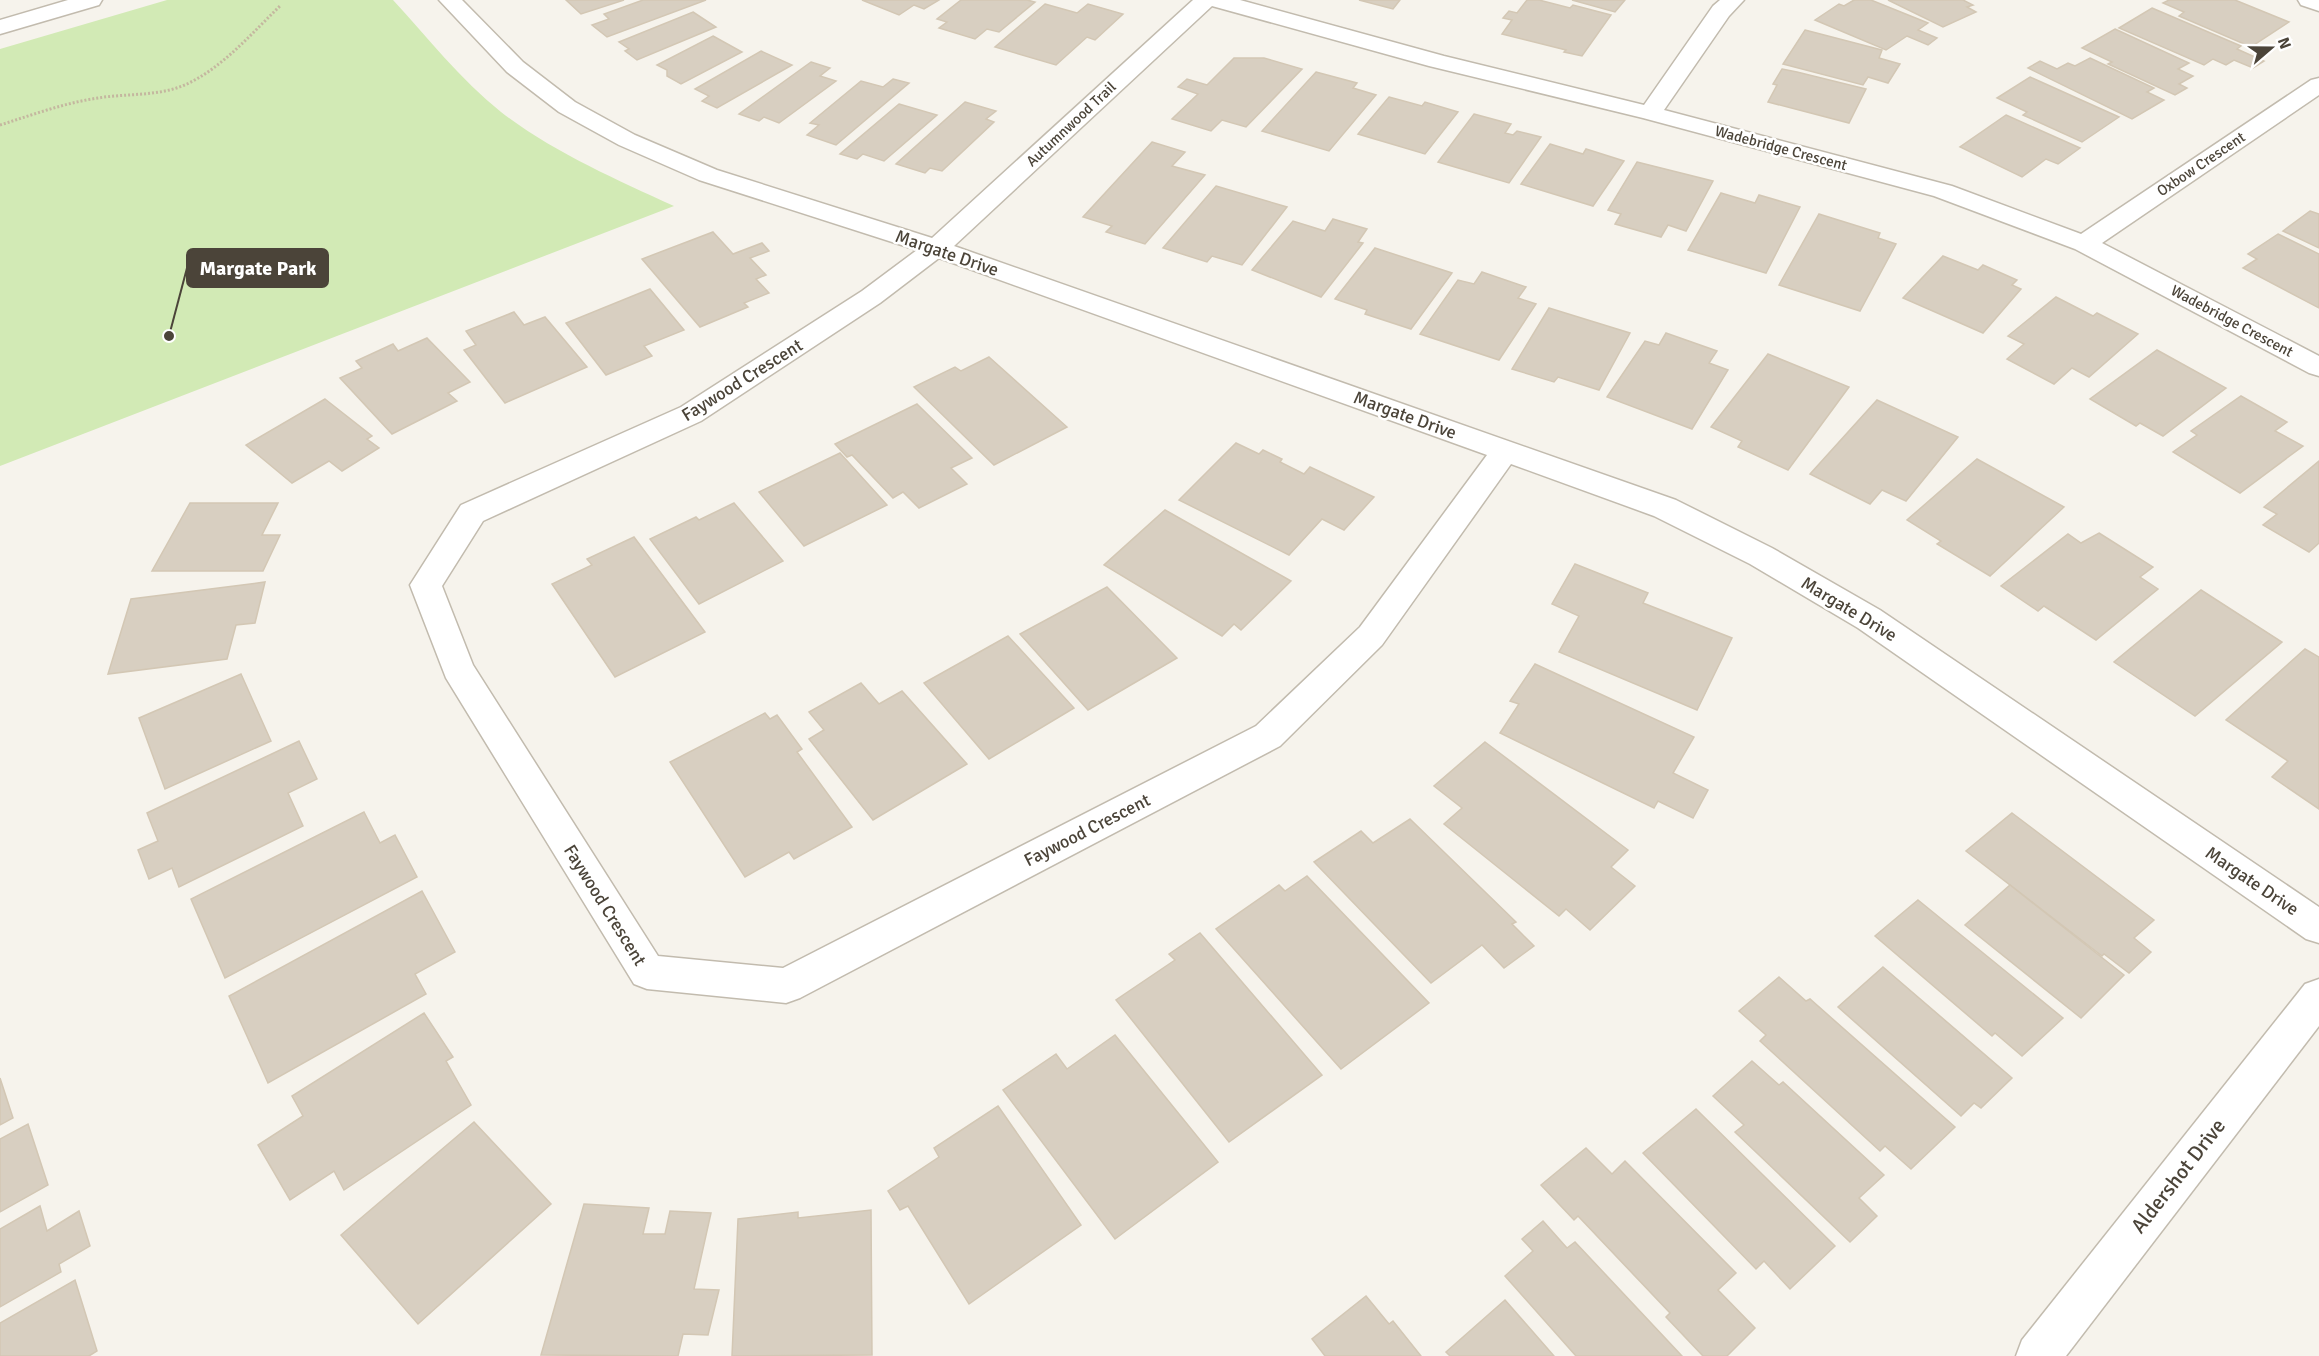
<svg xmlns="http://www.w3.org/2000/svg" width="2319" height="1356" viewBox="0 0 2319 1356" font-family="Signika,sans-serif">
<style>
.green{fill:#d2eab5}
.building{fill:#d8cfc1;stroke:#d3c7b4;stroke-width:1.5}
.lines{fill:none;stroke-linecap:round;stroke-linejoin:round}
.minor-casing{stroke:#c2bbae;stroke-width:3}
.path{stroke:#c4b79f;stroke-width:3;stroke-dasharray:2 2;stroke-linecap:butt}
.minor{fill:#fff;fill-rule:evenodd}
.labels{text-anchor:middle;stroke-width:5;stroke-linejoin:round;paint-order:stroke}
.far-street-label{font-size:15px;fill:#4b4439;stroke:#fff}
.street-label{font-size:18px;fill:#4b4439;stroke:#fff}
.near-street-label{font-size:21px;fill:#4b4439;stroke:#fff}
.leader{fill:none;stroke:#4b4439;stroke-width:2}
.callout-dot{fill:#4b4439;stroke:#fff;stroke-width:2}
.callout{fill:#4b4439;stroke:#4b4439;stroke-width:2}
.callout-label{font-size:20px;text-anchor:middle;font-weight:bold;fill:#fff}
</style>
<rect width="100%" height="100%" fill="#f6f3ec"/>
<path class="green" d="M167 0H393C427 37 461 80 501 112 553 152 615 179 674 206L0 466V49Z"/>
<g class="building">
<path d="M566 0H624L581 14Z"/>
<path d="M643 0H706L607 37 592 25 609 19 604 14Z"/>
<path d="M862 0H939L924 9 914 5 899 15Z"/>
<path d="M961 0H1027L1035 2 999 32 987 29 975 39 939 28 947 22 937 19Z"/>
<path d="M1359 0H1400L1393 9Z"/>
<path d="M1527 0H1539L1570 8 1573 5 1611 15 1582 56 1564 52 1566 50 1502 34 1512 20 1503 18 1509 11 1517 13Z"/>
<path d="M1572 0H1625L1615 12Z"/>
<path d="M1854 0H1871L1928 23 1918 30 1937 38 1928 45 1907 36 1886 50 1815 20 1839 4 1844 6Z"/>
<path d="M1888 0H1963L1973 5 1967 7 1976 12 1943 27Z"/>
<path d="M2169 0H2235L2289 22 2251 47 2179 16 2184 12 2163 3Z"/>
<path d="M1045 4 1077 13 1088 4 1123 14 1095 40 1087 37 1056 65 995 47Z"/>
<path d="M2152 8 2241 46 2237 49 2264 61 2253 68 2234 60 2226 65 2213 59 2204 65 2119 28Z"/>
<path d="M693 12 716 27 637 60 625 51 629 49 619 42Z"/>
<path d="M2115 29 2189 63 2178 69 2193 76 2179 84 2187 88 2175 95 2108 64 2112 62 2082 48Z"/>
<path d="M1805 30 1882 50 1879 58 1900 64 1888 83 1868 77 1863 85 1783 64Z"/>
<path d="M713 36 742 52 681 84 667 76V70L657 65Z"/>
<path d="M761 51 792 65 717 108 702 101 709 96 695 89Z"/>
<path d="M1234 58H1264L1302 69 1246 127 1222 120 1211 131 1172 119 1198 94 1178 87 1187 79 1207 85Z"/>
<path d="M2090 58 2154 88 2147 92 2164 100 2132 119 2028 68 2040 61 2057 69 2068 63 2075 66Z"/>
<path d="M811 62 830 68 820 76 836 81 779 123 764 117 759 121 739 114Z"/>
<path d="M1782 69 1797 72 1866 89 1849 123 1768 102 1777 85 1773 84Z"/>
<path d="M1316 72 1357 83 1353 88 1376 95 1329 151 1262 131Z"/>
<path d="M2030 77 2119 117 2082 142 2023 115 2027 112 1997 98Z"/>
<path d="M893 79 909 83 836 145 807 135 819 125 810 123 861 81 883 87Z"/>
<path d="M1389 97 1422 106 1425 102 1458 112 1425 154 1358 134Z"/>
<path d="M965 102 996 111 986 119 994 122 942 171 930 168 925 173 896 164Z"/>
<path d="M899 104 937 115 884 161 863 154 857 159 840 154Z"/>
<path d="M1474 114 1511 124 1505 133 1513 135 1517 131 1541 137 1509 183 1438 162Z"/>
<path d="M2006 115 2080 148 2058 164 2046 159 2022 177 1960 147Z"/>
<path d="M1152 142 1185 152 1172 166 1205 175 1145 244 1106 232 1112 226 1083 217Z"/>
<path d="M1550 144 1583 154 1586 149 1624 161 1593 206 1521 184Z"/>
<path d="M1637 162 1713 181 1686 231 1668 225 1661 237 1615 224 1621 214 1608 210Z"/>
<path d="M1216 186 1287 207 1242 265 1212 256 1207 262 1163 248Z"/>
<path d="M1721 193 1755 203 1759 195 1800 207 1766 273 1688 250Z"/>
<path d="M2310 211 2319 214V248L2283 231Z"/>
<path d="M1819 214 1880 233 1878 238 1896 244 1860 311 1779 285Z"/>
<path d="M1333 219 1367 229 1358 242 1363 243 1321 297 1252 270 1293 221 1325 231Z"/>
<path d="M713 232 733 254 762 243 769 251 750 258 766 275 756 279 769 293 744 303 748 307 700 327 642 259Z"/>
<path d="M2278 234 2319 254V308L2243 268 2257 259 2248 254Z"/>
<path d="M1375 248 1452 273 1411 329 1365 314 1367 310 1335 299Z"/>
<path d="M1943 256 1978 270 1983 265 2017 280 2012 285 2021 289 1983 333 1903 298Z"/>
<path d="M1482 272 1526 287 1518 298 1536 304 1499 360 1420 334 1458 280 1474 284Z"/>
<path d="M650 289 684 330 644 346 652 356 606 375 566 323Z"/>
<path d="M2056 297 2093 316 2097 313 2138 334 2089 377 2072 368 2054 384 2007 359 2024 344 2008 336Z"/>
<path d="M1549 308 1630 333 1599 390 1558 377 1554 382 1512 369Z"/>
<path d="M514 312 524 325 545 317 587 367 505 403 464 350 476 345 466 331Z"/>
<path d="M1666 333 1717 351 1709 363 1728 370 1692 429 1607 397 1645 341 1659 345Z"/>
<path d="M427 338 470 382 448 393 457 401 392 434 340 378 362 368 356 361 393 344 398 351Z"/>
<path d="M2157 350 2226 388 2163 436 2140 423 2136 426 2090 399Z"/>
<path d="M1768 354 1849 387 1788 470 1738 447 1742 441 1711 427Z"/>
<path d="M989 357 1067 427 994 465 914 387 955 367 961 371Z"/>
<path d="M2241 396 2287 422 2275 431 2303 446 2240 493 2173 452 2197 435 2191 431Z"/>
<path d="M325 399 372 436 367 439 379 448 342 471 329 461 292 483 246 445Z"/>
<path d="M1877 400 1958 437 1906 501 1882 490 1870 504 1810 474Z"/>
<path d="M917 404 972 458 951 468 967 484 919 508 903 492 893 498 852 455 847 457 835 444Z"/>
<path d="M1236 443 1259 454 1263 450 1282 459 1280 462 1304 474 1310 467 1374 497 1344 530 1322 519 1289 555 1179 500Z"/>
<path d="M840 453 887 505 804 546 759 492Z"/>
<path d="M1977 459 2064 507 1990 576 1937 544 1941 541 1907 520Z"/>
<path d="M2319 461V543L2309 552 2263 525 2277 514 2264 507Z"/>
<path d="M190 503H278L262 535H280L263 571H152Z"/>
<path d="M734 503 783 561 699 604 650 539 696 517 699 520Z"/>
<path d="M1165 510 1291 581 1241 630 1234 624 1222 636 1104 565Z"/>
<path d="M2099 533 2153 567 2140 577 2158 589 2096 640 2044 606 2038 611 2001 586 2068 534 2081 543Z"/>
<path d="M634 537 705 632 615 677 552 584 592 565 587 559Z"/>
<path d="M1575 564 1648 593 1643 603 1732 638 1697 710 1559 652 1579 616 1552 604Z"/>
<path d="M265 582 255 623 236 625 227 659 108 674 131 599Z"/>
<path d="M1107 587 1177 658 1088 710 1020 634Z"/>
<path d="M2201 590 2282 642 2195 716 2114 662Z"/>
<path d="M1008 636 1074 708 989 759 924 683Z"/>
<path d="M2305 649 2319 657V809L2272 777 2288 761 2226 720Z"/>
<path d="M1535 664 1694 737 1673 773 1708 790 1693 818 1658 801 1654 808 1500 733 1519 704 1510 701Z"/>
<path d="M241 674 271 741 165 789 139 718Z"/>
<path d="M861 683 879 704 902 691 967 764 873 820 809 739 824 730 809 712Z"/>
<path d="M765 713 770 719 777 715 802 749 797 752 852 827 794 859 789 852 745 877 670 762Z"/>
<path d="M299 741 317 779 288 793 303 826 179 887 172 868 149 879 138 850 158 841 147 813Z"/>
<path d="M1485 742 1628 850 1611 867 1635 886 1590 930 1566 909 1559 916 1444 824 1462 808 1434 786Z"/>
<path d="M364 812 380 843 395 835 417 877 225 978 191 899Z"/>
<path d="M2012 813 2154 920 2134 938 2151 952 2129 973 2104 954 2102 956 1966 851Z"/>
<path d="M1410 819 1516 922 1512 924 1534 946 1504 968 1482 945 1431 983 1314 862 1361 831 1373 843Z"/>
<path d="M1307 876 1429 1003 1341 1069 1216 929 1279 885 1285 891Z"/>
<path d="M2010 885 2124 975 2081 1018 1965 925Z"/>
<path d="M422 891 455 952 415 974 426 994 268 1083 229 996Z"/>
<path d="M1918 900 2063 1018 2022 1056 1995 1033 1992 1036 1875 936Z"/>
<path d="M1200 933 1322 1075 1229 1142 1116 1000 1175 960 1169 954Z"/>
<path d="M1883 967 2012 1078 1981 1108 1974 1103 1961 1116 1838 1007Z"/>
<path d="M1779 977 1806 1001 1810 999 1955 1127 1911 1169 1885 1146 1880 1151 1760 1041 1766 1035 1739 1011Z"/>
<path d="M424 1013 453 1057 446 1061 471 1105 344 1190 334 1171 290 1200 258 1145 303 1116 292 1096Z"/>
<path d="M1115 1035 1218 1162 1115 1239 1003 1090 1056 1054 1067 1069Z"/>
<path d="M1752 1061 1779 1085 1783 1082 1884 1175 1859 1198 1877 1216 1850 1242 1735 1132 1744 1125 1713 1096Z"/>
<path d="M0 1078 13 1118 0 1125Z"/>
<path d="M998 1106 1081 1225 969 1304 908 1206 900 1210 888 1191 939 1157 934 1148Z"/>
<path d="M1696 1109 1835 1246 1790 1289 1764 1261 1756 1269 1643 1153Z"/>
<path d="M474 1122 551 1204 418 1324 341 1235Z"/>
<path d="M28 1124 48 1185 0 1212V1139Z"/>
<path d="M1586 1148 1612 1174 1625 1161 1736 1273 1718 1290 1755 1328 1727 1356H1703L1666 1317 1670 1313 1578 1216 1574 1220 1541 1185Z"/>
<path d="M584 1204 649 1208 643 1234H665L670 1211 711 1213 694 1289 719 1290 708 1335 683 1334 678 1356 541 1355Z"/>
<path d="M40 1206 47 1231 79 1211 90 1246 59 1264 61 1272 0 1307V1229Z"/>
<path d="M871 1210 872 1355 732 1356 738 1219 798 1212V1218Z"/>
<path d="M1543 1221 1567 1248 1575 1242 1682 1356H1576L1505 1276 1533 1251 1522 1239Z"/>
<path d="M75 1280 97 1351 89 1356H0V1323Z"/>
<path d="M1366 1296 1389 1324 1393 1321 1421 1356H1325L1312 1339Z"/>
<path d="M1505 1300 1554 1356H1450L1446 1352Z"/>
</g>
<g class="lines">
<defs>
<g id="minor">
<path d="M68 0H102L99 5 0 34V20Z"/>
<path d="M439 0H462L523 62 575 102 635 135 717 170 932 238 1193 0H1240L1444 56 1644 105 1713 6 1720 0H1744L1729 16 1664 110 1952 186 2081 234 2311 80 2319 78V95L2102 243 2319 356V376L2309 373 2075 249 1934 196 1643 118 1429 66 1212 6 954 246 1676 500 1772 548 1880 610 2319 907V943L2306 939 1858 628 1750 564 1654 516 1511 464 1382 645 1280 746 800 998 786 1003 647 989 634 984 446 678 410 585 461 505 681 407 862 291 917 250 699 180 619 145 559 112 507 72ZM939 258 1487 455 1360 627 1256 726 783 968 658 956 473 665 442 586 483 521 701 421 880 303Z"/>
<path d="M2298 0H2319V11L2301 5Z"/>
<path d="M2319 979V1026L2066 1356H2016L2022 1340 2305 984Z"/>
</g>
</defs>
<use href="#minor" class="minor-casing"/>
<path class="path" d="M0 125C32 115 64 103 98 98 128 93 161 97 189 83 224 66 252 33 280 6"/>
<use href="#minor" class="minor"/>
</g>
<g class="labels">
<g class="far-street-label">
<text transform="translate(1071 124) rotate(-43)" y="5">Autumnwood Trail</text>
<text transform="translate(1781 148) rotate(15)" y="5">Wadebridge Crescent</text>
<text transform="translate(2201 164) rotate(-34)" y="5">Oxbow Crescent</text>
<text transform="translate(2232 321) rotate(28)" y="5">Wadebridge Crescent</text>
</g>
<g class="street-label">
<text transform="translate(947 253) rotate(19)" y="6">Margate Drive</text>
<text transform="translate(742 380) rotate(-32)" y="6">Faywood Crescent</text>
<text transform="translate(1405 415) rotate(20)" y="6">Margate Drive</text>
<text transform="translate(1849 609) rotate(31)" y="6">Margate Drive</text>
<text transform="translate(1087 830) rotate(-27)" y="6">Faywood Crescent</text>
<text transform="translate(2252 881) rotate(34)" y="6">Margate Drive</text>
<text transform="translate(605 905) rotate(58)" y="6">Faywood Crescent</text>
</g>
<g class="near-street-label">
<text transform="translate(2178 1176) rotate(-52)" y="7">Aldershot Drive</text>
</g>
</g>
<path class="leader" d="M169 336L187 268"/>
<circle class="callout-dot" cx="169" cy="336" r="6"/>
<rect class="callout" x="187" y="249" width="141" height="38" rx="6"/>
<g class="callout-label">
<text x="258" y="275">Margate Park</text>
</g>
<g transform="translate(2271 48) rotate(70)" stroke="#ffffff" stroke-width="4.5" paint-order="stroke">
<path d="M0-4.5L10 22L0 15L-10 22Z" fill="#4b4439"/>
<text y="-9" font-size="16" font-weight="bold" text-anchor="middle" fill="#4b4439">N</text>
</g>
</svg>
